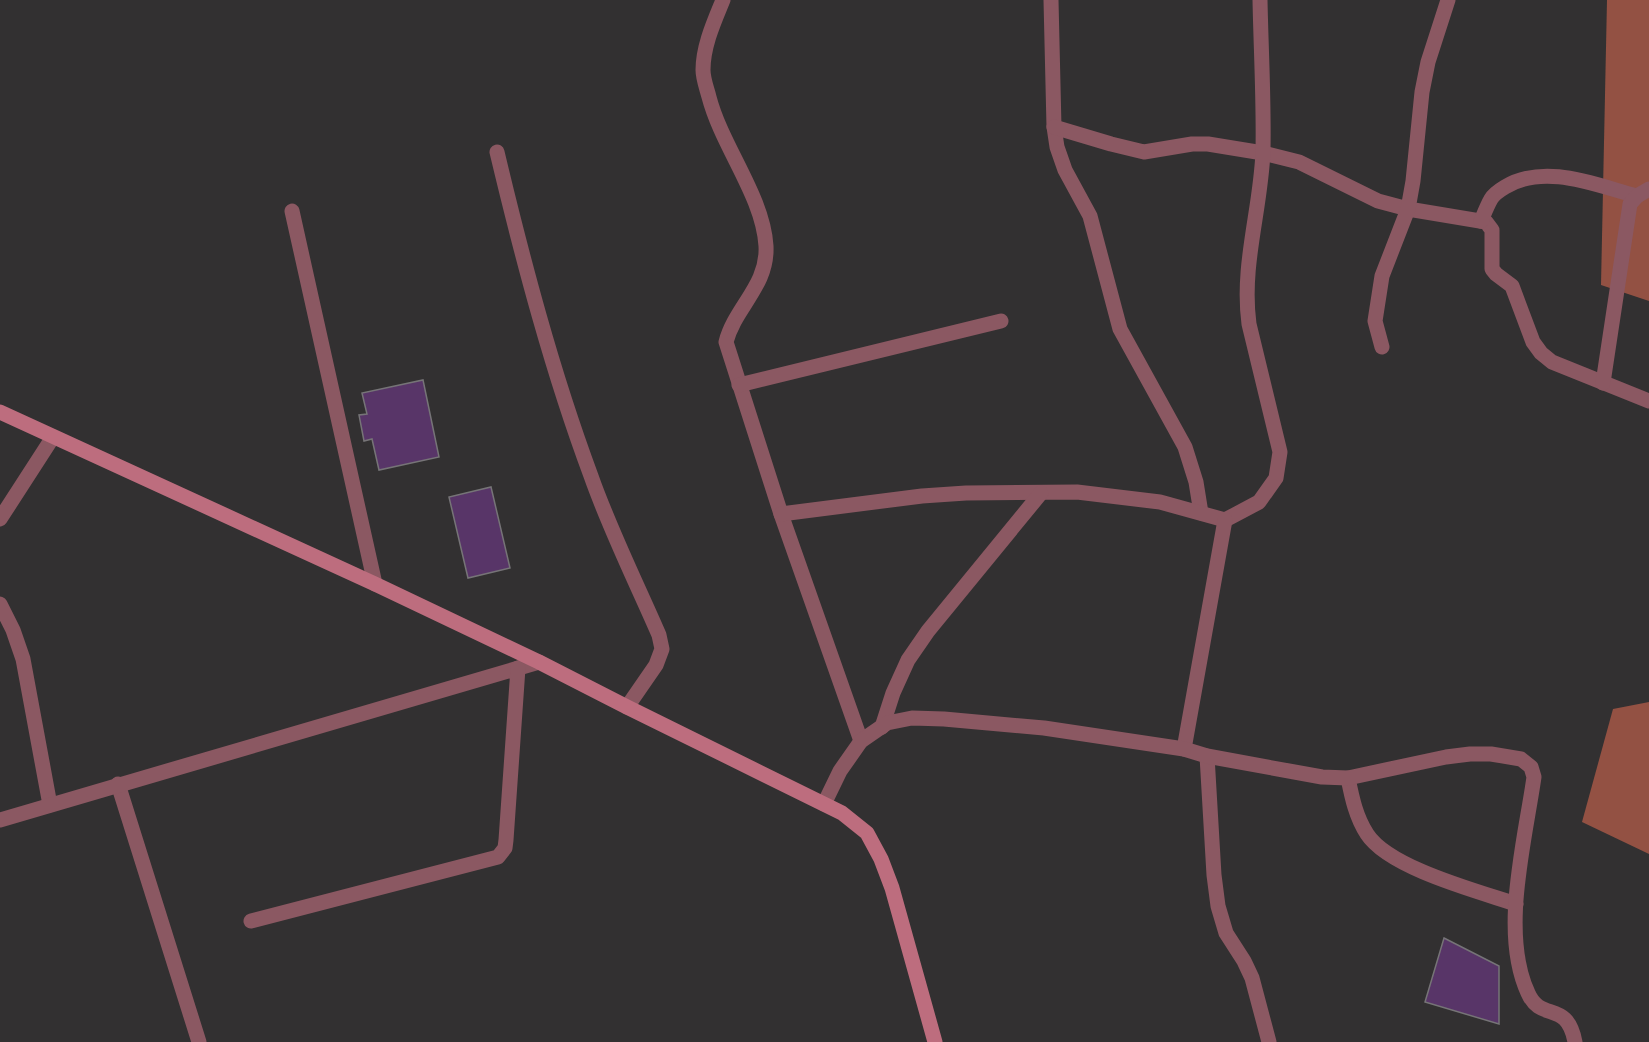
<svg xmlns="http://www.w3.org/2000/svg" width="1649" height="1042" viewBox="0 0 1649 1042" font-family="'DM Sans',sans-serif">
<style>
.forest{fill:#935143}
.building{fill:#583568;stroke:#767477;stroke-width:1.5}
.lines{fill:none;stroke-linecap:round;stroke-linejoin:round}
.lane{stroke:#8b5862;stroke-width:15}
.street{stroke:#8b5862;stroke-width:15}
.secondary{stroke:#bd6d7e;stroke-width:15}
</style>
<rect width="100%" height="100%" fill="#323031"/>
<g class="forest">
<path d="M1607 0H1649V301L1601 285Z"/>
<path d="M1649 702V854L1582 822 1613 709Z"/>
</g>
<g class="building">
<path d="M423 380 439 457 379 470 372 439 364 441 359 415 367 414 362 393Z"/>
<path d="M491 487 510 568 468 578 449 497Z"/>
<path d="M1444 938 1499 966V1024L1425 1002Z"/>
</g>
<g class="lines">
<g class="lane">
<path d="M0 519 53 437"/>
<path d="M0 604 13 630 23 659 50 805"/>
<path d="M118 784 199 1042"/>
<path d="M0 820 539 662"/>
<path d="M251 921 498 857 505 848 506 840 518 668"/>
</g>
<g class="street">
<path d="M723 0C714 22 703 46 703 70 703 79 707 89 709 97 722 147 763 196 766 246 768 286 735 307 726 342L781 514 861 741"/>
<path d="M1051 0 1054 127 1057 147 1065 170 1090 216 1120 329 1185 447 1196 482 1201 513"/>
<path d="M1054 127 1111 144 1144 152 1192 144H1208L1263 153 1299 162 1378 201 1408 209 1486 222 1492 230V269L1496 274 1512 286 1533 342 1541 353 1552 362 1649 401"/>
<path d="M497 152C523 261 552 371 591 476 610 530 636 582 659 635L662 649 656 665 627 707"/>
<path d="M292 211 375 584"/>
<path d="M1481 221C1484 214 1487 206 1491 199 1494 194 1500 190 1505 187 1545 163 1595 185 1637 196"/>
<path d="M1382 347 1375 321 1382 276 1408 209 1413 181 1422 92 1428 62 1448 0"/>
<path d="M1603 383 1630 204 1637 196 1649 189"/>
<path d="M739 385 1001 321"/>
<path d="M781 514 922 496 966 493 1077 492 1160 502 1225 520 1259 502 1276 478 1280 452 1249 324C1241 265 1261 209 1263 151 1264 101 1261 50 1260 0"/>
<path d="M882 727 893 693 908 660 928 631 1041 493"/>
<path d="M1184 749 1225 520"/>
<path d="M1207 756 1214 875 1218 906 1226 933 1244 961 1252 978 1269 1042"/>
<path d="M1348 778C1352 798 1356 817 1367 834 1389 868 1477 891 1516 904"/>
<path d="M824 804 840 771 861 741 887 723 912 718 944 719 1044 728 1184 749 1207 756 1322 777 1348 778 1446 757 1470 754H1491L1521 759 1531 767 1534 777C1525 841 1500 933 1528 993 1541 1023 1567 999 1575 1042"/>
</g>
<path class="secondary" d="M0 412 375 584 539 662 627 707 842 813 867 833 881 859 892 888 935 1042"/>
</g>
</svg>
